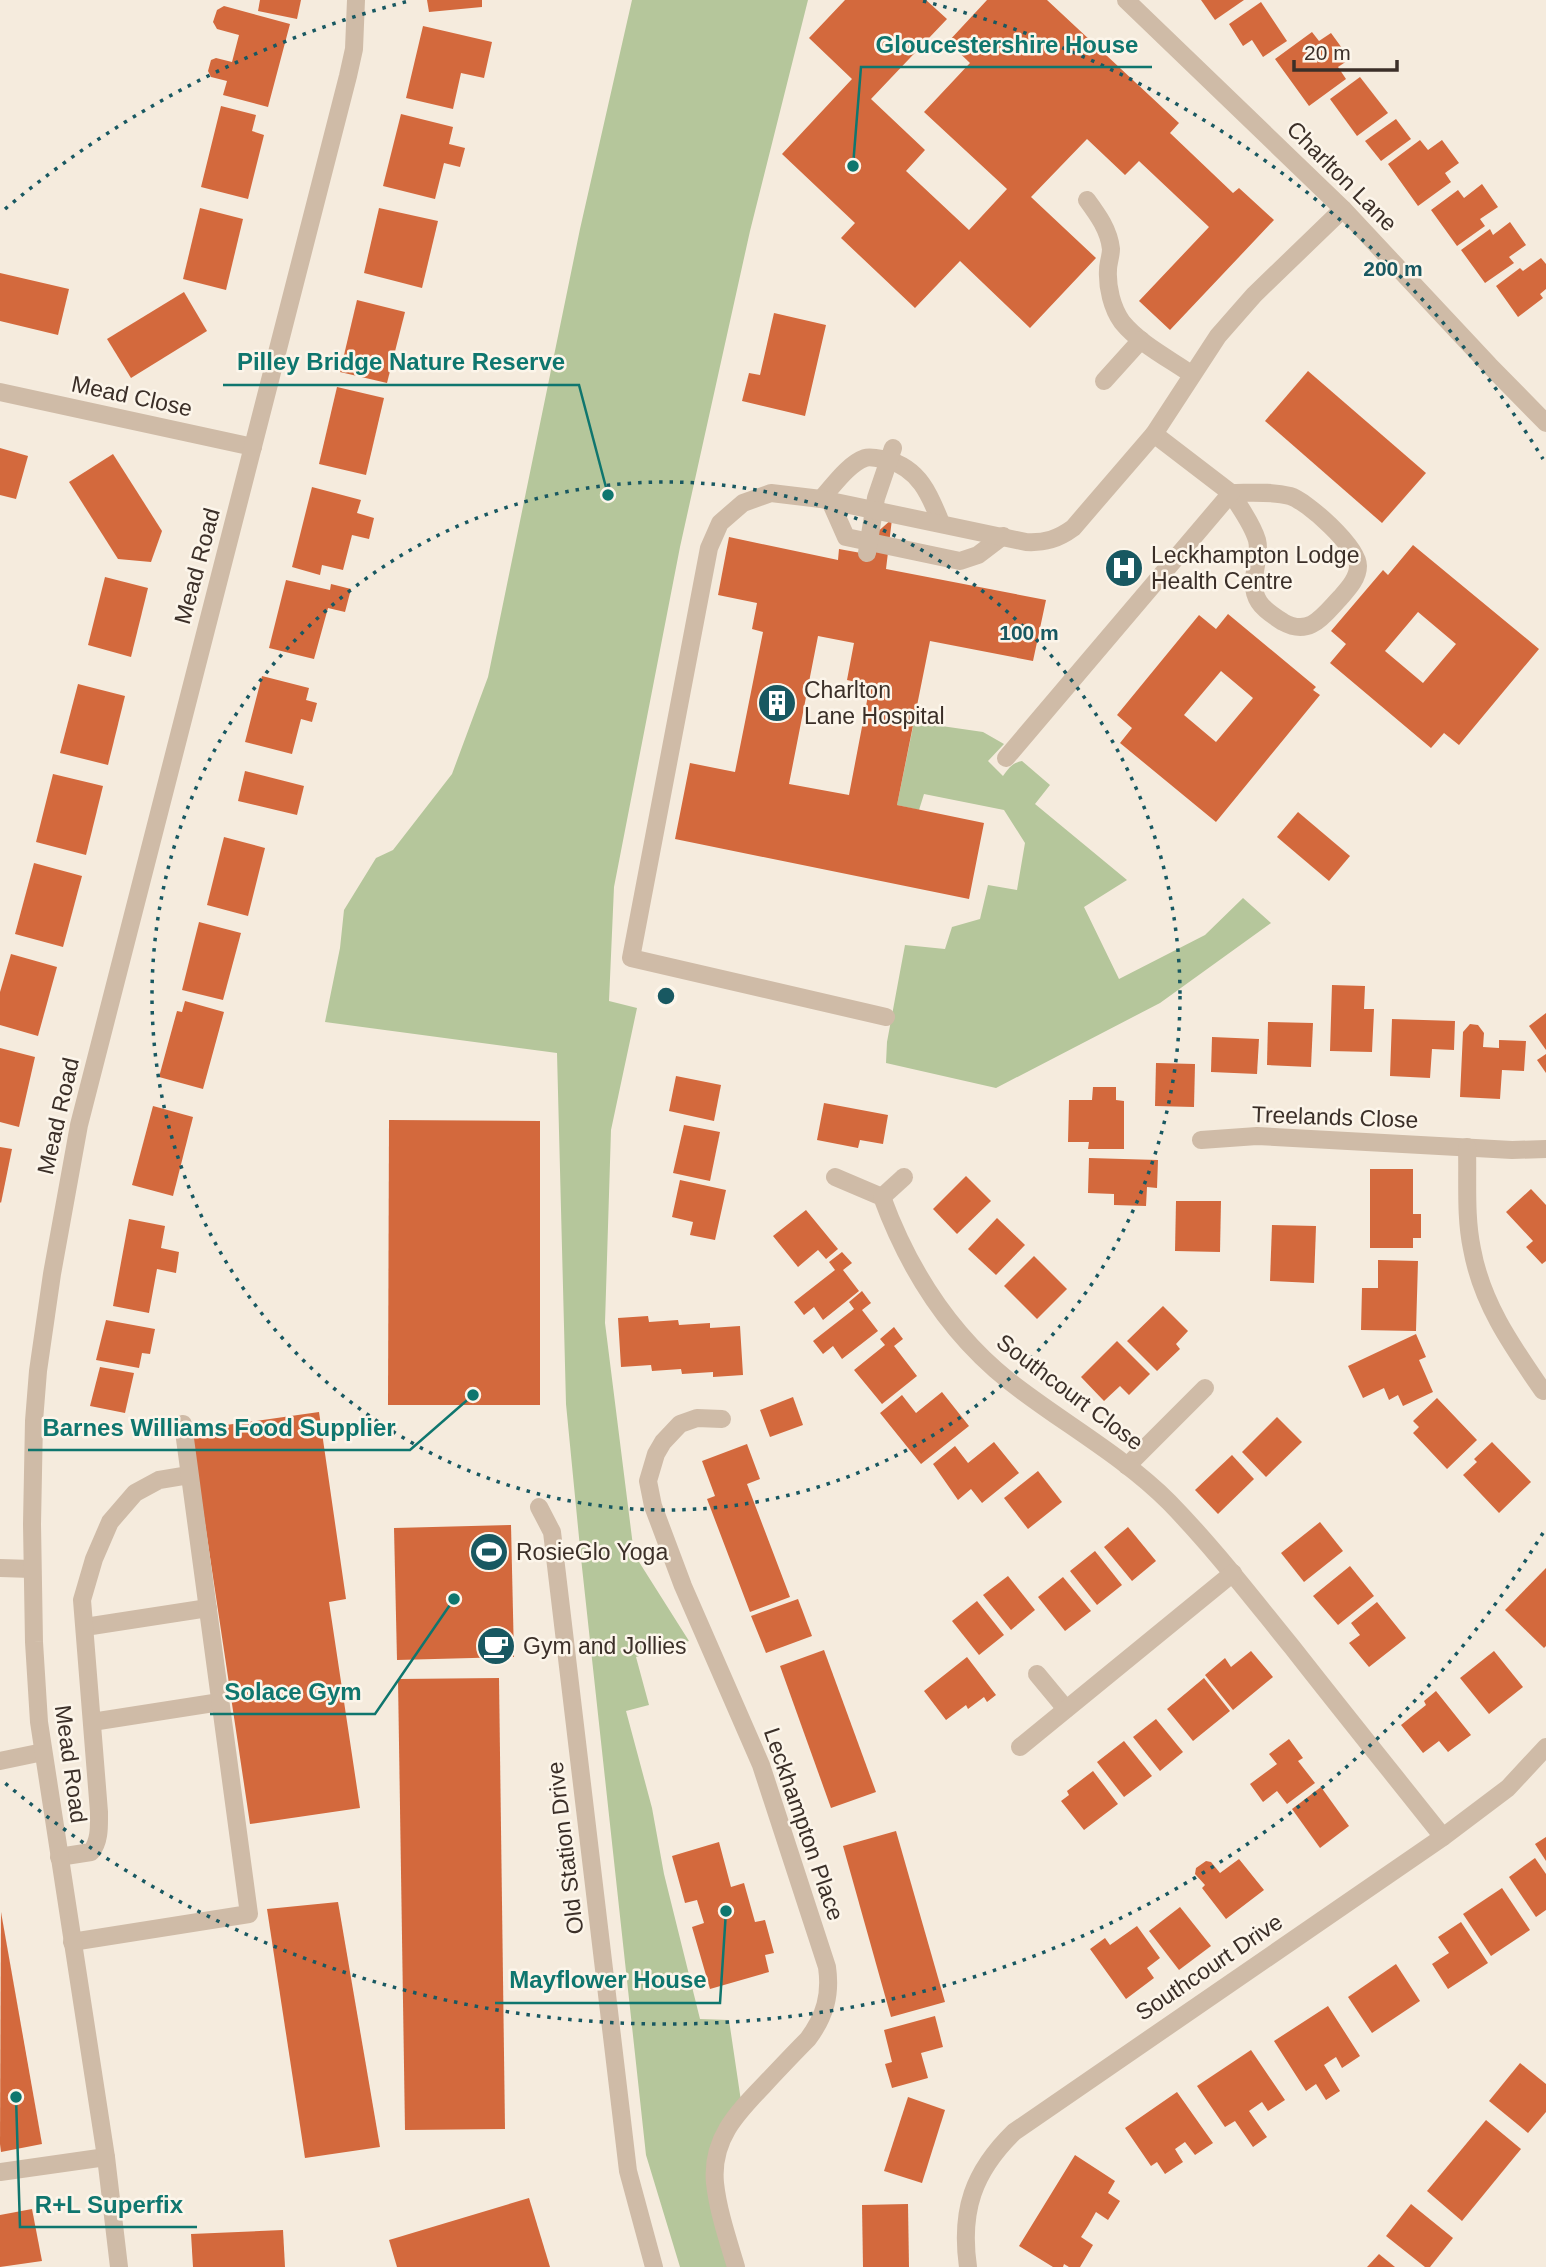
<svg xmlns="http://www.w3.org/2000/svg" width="1546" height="2267" viewBox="0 0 1546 2267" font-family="Arial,sans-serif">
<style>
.green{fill:#b5c69b}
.building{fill:#d3693d;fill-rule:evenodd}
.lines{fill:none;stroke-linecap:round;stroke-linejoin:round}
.service{stroke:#cfbba7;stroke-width:18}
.minor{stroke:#cfbba7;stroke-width:18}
.tertiary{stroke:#cfbba7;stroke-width:18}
.ring{fill:none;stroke:#185861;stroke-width:3.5;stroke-dasharray:3.5 7}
.labels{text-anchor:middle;stroke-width:5;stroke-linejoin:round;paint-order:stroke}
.street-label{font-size:23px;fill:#3b2f28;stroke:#fcf5ea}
.poi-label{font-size:23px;fill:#3b2f28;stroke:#fcf5ea;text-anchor:start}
.centre{fill:#185861;stroke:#fcf5ea;stroke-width:3.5}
.ring-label{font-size:21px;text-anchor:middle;font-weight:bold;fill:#185861;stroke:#fcf5ea;stroke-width:5;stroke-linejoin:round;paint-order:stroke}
.leader{fill:none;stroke:#0f766e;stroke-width:2.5}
.callout-dot{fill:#0f766e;stroke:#fcf5ea;stroke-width:2.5}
.callout-label{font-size:24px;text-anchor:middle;font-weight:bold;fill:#0f766e;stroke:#fcf5ea;stroke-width:5;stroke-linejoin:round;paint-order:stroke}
</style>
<rect width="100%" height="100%" fill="#f5ebdd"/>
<g class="green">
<path d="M632 0H808L750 231 680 547 614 887 609 1001 637 1008 611 1130 605 1323 634 1554 689 1641 636 1657 649 1705 626 1711 652 1808 664 1874 700 2019 729 2020 741 2101 707 2166 735 2267H680L646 2155 581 1558 566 1404 557 1053 325 1022 340 948 344 910 376 858 393 850 452 774 488 677 580 229Z"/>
<path d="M914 722 983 732 1004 744 988 761 1003 776C1009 768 1012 763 1022 761L1050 785 1035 804 1127 880 1084 907 1119 979 1205 935 1243 898 1271 923 1160 1003 996 1088 886 1063 887 1042 905 945 945 949 952 927 980 919 988 885 1017 890 1025 843 1004 810 924 794 919 810 897 805Z"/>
</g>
<g class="building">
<path d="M260 0H301L297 19 258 11Z"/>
<path d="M427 0H482V7L429 12Z"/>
<path d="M845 0H926L947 19 871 99 925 150 906 171 969 230 1007 189 924 112 970 63 948 42 987 0H1047L1179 123 1170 133 1233 193 1239 188 1274 220 1170 330 1139 301 1209 227 1139 161 1125 175 1087 139 1031 197 1096 258 1030 328 960 261 915 308 841 238 855 223 782 154 852 79 809 38Z"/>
<path d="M1201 0H1244L1215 20Z"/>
<path d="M1261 2 1287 41 1263 57 1252 40 1243 46 1229 24Z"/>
<path d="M224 6 290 24 268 107 223 95 227 81 211 77 208 71 211 60 216 58 232 62 239 35 217 29 213 22 217 10Z"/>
<path d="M423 26 492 42 484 78 461 73 453 109 406 98Z"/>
<path d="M1312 32 1319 41 1331 33 1350 59 1338 67 1346 79 1309 106 1275 59Z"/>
<path d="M1360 77 1388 113 1357 136 1330 99Z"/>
<path d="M221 106 256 115 252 131 264 135 248 199 201 187Z"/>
<path d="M401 114 453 127 449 144 465 148 460 167 444 163 435 199 383 186Z"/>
<path d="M1396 119 1411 139 1381 161 1365 141Z"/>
<path d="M1420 140 1428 150 1442 140 1459 163 1445 173 1451 182 1418 206 1388 164Z"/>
<path d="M1482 184 1498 207 1480 219 1485 226 1457 246 1431 210 1458 190 1464 198Z"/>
<path d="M200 208 243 219 226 290 183 279Z"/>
<path d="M379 208 438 221 422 288 364 273Z"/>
<path d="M1510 222 1526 245 1509 257 1514 263 1485 283 1461 250 1490 229 1493 235Z"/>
<path d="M1541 258 1546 264V289L1540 294 1543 298 1518 317 1496 286 1520 268 1523 271Z"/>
<path d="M0 273 69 289 58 335 0 321Z"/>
<path d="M184 292 207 331 131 378 107 339Z"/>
<path d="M357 300 405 312 387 383 340 372Z"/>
<path d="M774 313 826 325 805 416 742 401 749 373 760 375Z"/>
<path d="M1308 371 1426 473 1382 523 1265 421Z"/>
<path d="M337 387 384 398 366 475 319 464Z"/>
<path d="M0 448 28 456 16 499 0 495Z"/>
<path d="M113 454 162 531 151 562 118 559 69 482Z"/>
<path d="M312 487 361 500 357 513 374 518 369 539 352 535 343 570 322 565 320 575 292 567Z"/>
<path d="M892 519 886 569 1046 600 1033 661 930 641 897 805 984 823 969 899 675 839 690 763 735 772 763 632 752 629 757 603 718 595 729 537 838 560 839 549 861 553 874 535ZM818 636 854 643 847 680 870 685 849 795 789 784Z"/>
<path d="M1413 545 1539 649 1459 745 1444 733 1431 748 1330 663 1346 644 1331 631 1383 570 1388 575ZM1418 612 1456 644 1423 683 1385 651Z"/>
<path d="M105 577 148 588 131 657 88 645Z"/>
<path d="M286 580 330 590 331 584 351 589 345 612 328 608 314 659 269 648Z"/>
<path d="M1228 614 1316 687 1313 690 1320 695 1216 822 1120 743 1132 728 1117 715 1199 615 1216 629ZM1221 671 1253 698 1216 742 1184 715Z"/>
<path d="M262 676 309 688 306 700 317 703 312 722 301 719 292 754 245 742Z"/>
<path d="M78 684 125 696 108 765 60 753Z"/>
<path d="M245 771 304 786 297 815 238 801Z"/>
<path d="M53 774 103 786 86 855 36 842Z"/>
<path d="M1298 812 1350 856 1329 881 1277 837Z"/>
<path d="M224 837 265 848 248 916 207 905Z"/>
<path d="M34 863 82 876 63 947 15 934Z"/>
<path d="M199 922 241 933 223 1000 182 990Z"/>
<path d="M11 954 57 967 38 1036 0 1025V992Z"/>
<path d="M1332 985 1365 986 1364 1009H1374L1372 1052 1330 1051Z"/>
<path d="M185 1001 224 1012 203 1089 159 1077 177 1011 182 1012Z"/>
<path d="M1546 1013V1050L1529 1026Z"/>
<path d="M1392 1019 1455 1021 1454 1050 1432 1049 1430 1078 1390 1076Z"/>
<path d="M1268 1022 1313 1023 1311 1067 1267 1065Z"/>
<path d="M1470 1024 1478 1025 1484 1033 1483 1047 1499 1048V1040L1526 1041 1524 1071 1502 1070 1500 1099 1460 1097 1463 1032Z"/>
<path d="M1212 1037 1259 1039 1257 1074 1211 1072Z"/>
<path d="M0 1048 35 1057 19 1127 0 1122Z"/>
<path d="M1546 1054V1073L1537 1060Z"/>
<path d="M1156 1063 1195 1064 1194 1107 1155 1106Z"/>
<path d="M676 1076 721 1085 714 1121 669 1111Z"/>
<path d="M1093 1087H1116V1100L1124 1101V1149H1088L1089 1142H1068L1069 1100H1092Z"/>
<path d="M824 1103 888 1115 883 1144 860 1140 858 1148 817 1140Z"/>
<path d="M153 1106 193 1117 173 1196 132 1185Z"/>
<path d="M389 1120 540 1121V1405H388Z"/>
<path d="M684 1125 720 1132 710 1181 673 1173Z"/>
<path d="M0 1147 12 1149 1 1203 0 1202Z"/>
<path d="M1089 1158 1158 1160 1157 1188 1147 1187 1146 1206 1114 1205V1194L1088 1193Z"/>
<path d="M1370 1169H1413V1214H1421V1238H1413V1248H1370Z"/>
<path d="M966 1176 991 1201 957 1234 933 1209Z"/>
<path d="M680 1180 726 1190 715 1240 690 1235 693 1222 672 1217Z"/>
<path d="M1531 1189 1546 1205V1261L1542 1264 1526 1247 1533 1241 1506 1212Z"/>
<path d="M1176 1201H1221L1220 1252 1175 1251Z"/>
<path d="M806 1210 838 1249 826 1259 818 1250 798 1267 773 1236Z"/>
<path d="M997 1218 1025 1245 996 1275 968 1249Z"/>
<path d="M129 1219 165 1226 161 1248 179 1252 176 1273 157 1269 149 1313 113 1306Z"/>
<path d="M1272 1225 1316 1226 1314 1283 1270 1281Z"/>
<path d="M842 1252 852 1263 843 1270 859 1291 823 1320 814 1307 804 1315 794 1302 835 1270 829 1262Z"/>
<path d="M1034 1256 1067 1289 1037 1319 1004 1286Z"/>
<path d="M1378 1260 1418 1261 1416 1331 1361 1330 1362 1288H1378Z"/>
<path d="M862 1291 871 1303 862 1310 878 1331 842 1359 833 1346 823 1354 813 1341 854 1309 849 1302Z"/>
<path d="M1163 1306 1188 1331 1176 1344 1180 1349 1157 1371 1127 1341Z"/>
<path d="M648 1316 649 1322 678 1320 679 1325 710 1323V1328L740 1326 743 1375 713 1377V1372L682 1374 681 1369 652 1371 651 1365 621 1367 618 1318Z"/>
<path d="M106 1320 155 1329 150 1354 142 1353 139 1368 96 1360Z"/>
<path d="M894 1327 903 1339 894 1346 917 1376 882 1404 854 1370 885 1345 880 1339Z"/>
<path d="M1416 1334 1426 1357 1419 1360 1433 1392 1403 1406 1398 1395 1389 1400 1384 1388 1363 1398 1348 1366Z"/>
<path d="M1117 1341 1150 1374 1129 1395 1120 1386 1104 1401 1081 1377Z"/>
<path d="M100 1367 134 1373 125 1413 90 1406Z"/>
<path d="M942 1392 969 1426 921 1464 880 1413 902 1395 916 1413Z"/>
<path d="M793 1397 803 1425 770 1437 760 1410Z"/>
<path d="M1437 1398 1477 1440 1447 1469 1413 1433 1419 1427 1413 1421Z"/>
<path d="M319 1412 346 1599 329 1602 360 1808 250 1824 191 1430Z"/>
<path d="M1277 1417 1302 1442 1266 1477 1242 1452Z"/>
<path d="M994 1442 1019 1473 982 1503 971 1489 958 1500 933 1464 955 1446 968 1463Z"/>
<path d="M1492 1442 1531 1482 1499 1513 1463 1475 1477 1462 1474 1459Z"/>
<path d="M747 1444 760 1479 747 1484 790 1597 750 1612 707 1499 715 1496 702 1461Z"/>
<path d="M1232 1455 1254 1479 1218 1514 1195 1490Z"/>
<path d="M1038 1471 1062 1502 1028 1529 1004 1498Z"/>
<path d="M1320 1522 1343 1551 1304 1582 1281 1553Z"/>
<path d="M511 1525 514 1657 397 1660 394 1528Z"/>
<path d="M1128 1527 1156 1561 1132 1581 1104 1547Z"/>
<path d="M1095 1551 1122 1585 1097 1605 1070 1571Z"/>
<path d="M1350 1566 1374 1596 1338 1625 1313 1596Z"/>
<path d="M1546 1568V1646L1544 1648 1505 1610Z"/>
<path d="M1008 1576 1035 1610 1011 1630 983 1595Z"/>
<path d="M1063 1577 1091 1611 1065 1631 1038 1597Z"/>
<path d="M798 1599 812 1636 766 1653 751 1616Z"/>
<path d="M977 1601 1004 1635 979 1655 952 1621Z"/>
<path d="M1377 1602 1406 1638 1369 1667 1349 1643 1360 1635 1351 1623Z"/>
<path d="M824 1650 876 1792 831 1808 780 1666Z"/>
<path d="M1251 1651 1273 1677 1233 1710 1205 1675 1225 1658 1231 1667Z"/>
<path d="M1494 1651 1523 1687 1489 1714 1460 1678Z"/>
<path d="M967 1657 996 1695 987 1702 984 1697 968 1709 966 1705 946 1720 924 1691Z"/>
<path d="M499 1678 505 2129 405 2130 398 1679Z"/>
<path d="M1204 1678 1230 1711 1193 1741 1167 1709Z"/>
<path d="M1436 1691 1471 1735 1448 1752 1439 1741 1423 1753 1401 1725 1426 1705 1424 1701Z"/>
<path d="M1156 1719 1183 1752 1160 1771 1133 1737Z"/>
<path d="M1289 1739 1303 1758 1298 1761 1315 1783 1287 1804 1277 1791 1263 1802 1250 1784 1277 1764 1269 1754Z"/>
<path d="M1124 1741 1152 1776 1124 1797 1097 1762Z"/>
<path d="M1093 1771 1118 1804 1084 1830 1061 1801 1069 1795 1067 1791Z"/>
<path d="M1321 1787 1349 1826 1320 1848 1292 1809Z"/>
<path d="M896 1831 945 2002 891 2017 843 1846Z"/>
<path d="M1546 1837V1861L1535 1844Z"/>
<path d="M719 1842 731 1887 744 1883 755 1922 765 1920 774 1953 765 1955 769 1972 710 1989 692 1927 704 1923 697 1900 685 1903 672 1856Z"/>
<path d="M1535 1858 1546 1874V1910L1536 1917 1509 1877Z"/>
<path d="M1239 1859 1264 1890 1226 1919 1202 1888 1205 1885 1195 1874 1196 1868 1206 1861 1211 1862 1220 1873Z"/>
<path d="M1502 1888 1530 1930 1491 1956 1463 1914Z"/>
<path d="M338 1902 380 2147 305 2158 267 1909Z"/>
<path d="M1180 1907 1211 1946 1179 1970 1149 1931Z"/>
<path d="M1 1912 42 2144 1 2152 0 2144Z"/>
<path d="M1461 1922 1488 1963 1448 1989 1432 1964 1449 1953 1438 1937Z"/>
<path d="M1137 1926 1160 1958 1147 1968 1154 1978 1126 1999 1090 1949 1105 1938 1110 1945Z"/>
<path d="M1396 1964 1420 2001 1372 2033 1348 1997Z"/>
<path d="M1328 2006 1360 2056 1342 2068 1336 2057 1324 2065 1340 2091 1326 2100 1316 2084 1306 2091 1274 2041Z"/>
<path d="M935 2016 943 2047 921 2053 928 2078 892 2088 885 2064 892 2062 884 2030Z"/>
<path d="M1251 2050 1285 2100 1268 2111 1262 2102 1249 2111 1267 2137 1253 2147 1235 2121 1225 2127 1197 2086Z"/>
<path d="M1520 2063 1546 2084V2112L1528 2133 1489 2101Z"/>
<path d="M1177 2092 1213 2143 1195 2155 1185 2142 1175 2149 1183 2162 1165 2174 1157 2162 1151 2166 1125 2128Z"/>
<path d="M908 2097 945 2110 922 2183 884 2171Z"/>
<path d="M1486 2120 1521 2149 1462 2221 1427 2191Z"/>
<path d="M1075 2155 1115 2181 1108 2193 1120 2201 1108 2220 1096 2212 1088 2226 1081 2237 1093 2245 1080 2267H1069L1064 2264 1063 2267H1053L1019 2246Z"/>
<path d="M529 2198 550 2267H397L389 2240Z"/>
<path d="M908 2204 909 2267H863L862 2205Z"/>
<path d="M1411 2204 1453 2238 1430 2267H1425L1386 2236Z"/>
<path d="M32 2209 42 2261 0 2267V2215Z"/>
<path d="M283 2230 285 2267H193L191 2234Z"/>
<path d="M1379 2254 1395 2267H1367Z"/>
</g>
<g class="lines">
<g class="service">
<path d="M1087 200C1098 215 1109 230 1111 249 1111 256 1108 263 1108 270 1107 287 1112 308 1122 322 1140 344 1168 358 1191 374"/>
<path d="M1104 381 1141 340"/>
<path d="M1231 493C1250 493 1271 491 1290 496 1307 501 1358 547 1358 566 1358 579 1347 590 1340 598 1323 616 1310 637 1283 622 1275 617 1264 610 1259 602 1246 582 1262 560 1257 540 1252 523 1240 508 1231 493Z"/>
<path d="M821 499C833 486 848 464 865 458 871 456 881 459 887 460 919 468 930 495 941 523"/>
<path d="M830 501 846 537 960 561 978 555 1003 536"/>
<path d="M867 553 876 498 893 448"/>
<path d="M1006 758 1231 493 1154 434"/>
<path d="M886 1017 631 958 709 548 720 523 743 503 771 493 821 499 1026 542C1045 543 1058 539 1073 528L1154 434 1218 336 1254 295 1343 209"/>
<path d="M1127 1466 1205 1388"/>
<path d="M85 1627 208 1608"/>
<path d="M92 1722 220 1702"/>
<path d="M0 1761 43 1752"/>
<path d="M59 1857 91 1852C100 1841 99 1826 99 1812L82 1600 94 1559 110 1522 135 1493 159 1480 189 1475"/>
<path d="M72 1942 249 1914 183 1424"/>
<path d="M0 2172 106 2157"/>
</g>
<g class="minor">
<path d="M0 392 253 447"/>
<path d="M1201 1140 1257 1136 1512 1150 1546 1149"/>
<path d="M1467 1147C1468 1181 1465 1216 1472 1249 1482 1304 1512 1346 1543 1391"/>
<path d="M835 1177 882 1197C908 1268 949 1333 1009 1381 1061 1422 1122 1455 1169 1502 1213 1547 1252 1598 1292 1647 1342 1711 1393 1774 1443 1837"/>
<path d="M882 1197 904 1177"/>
<path d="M722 1419 697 1418 680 1424 663 1442 656 1454 648 1481 653 1506 683 1586 761 1765 827 1967C831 1995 825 2016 808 2039 793 2054 778 2070 763 2086 736 2114 711 2140 715 2183 718 2211 728 2240 736 2267"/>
<path d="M539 1507 552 1532 628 2171 654 2267"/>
<path d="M0 1568 32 1569"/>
<path d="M1037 1674 1066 1709"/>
<path d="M1020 1747 1233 1573"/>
<path d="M119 2267 106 2157 39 1722 34 1642 32 1524 34 1421 38 1371 52 1274 79 1125 348 76 354 49 356 0"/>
<path d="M968 2267C960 2211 973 2172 1014 2132L1443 1837 1508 1788 1546 1747"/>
</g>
<path class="tertiary" d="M1126 0 1343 209 1489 365 1546 423"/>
</g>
<g class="ring">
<circle cx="666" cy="996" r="514"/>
<path d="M1543 1533A1028 1028 0 0 1 5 1783M5 209A1028 1028 0 0 1 409 1M923 1A1028 1028 0 0 1 1543 459"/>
</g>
<defs>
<symbol id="hospital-disc" viewBox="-11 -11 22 22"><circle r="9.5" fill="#185861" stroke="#fcf5ea"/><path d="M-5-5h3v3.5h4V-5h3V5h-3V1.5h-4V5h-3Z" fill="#fff"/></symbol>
<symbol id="building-disc" viewBox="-11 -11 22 22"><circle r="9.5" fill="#185861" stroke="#fcf5ea"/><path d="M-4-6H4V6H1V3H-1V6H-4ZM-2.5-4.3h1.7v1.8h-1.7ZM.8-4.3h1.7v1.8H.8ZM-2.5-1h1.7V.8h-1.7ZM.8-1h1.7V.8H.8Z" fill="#fff"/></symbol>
<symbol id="stadium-disc" viewBox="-11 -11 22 22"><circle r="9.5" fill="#185861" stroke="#fcf5ea"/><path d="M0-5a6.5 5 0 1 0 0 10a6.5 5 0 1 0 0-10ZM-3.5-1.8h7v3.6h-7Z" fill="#fff"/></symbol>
<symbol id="cafe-disc" viewBox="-11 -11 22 22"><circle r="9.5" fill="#185861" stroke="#fcf5ea"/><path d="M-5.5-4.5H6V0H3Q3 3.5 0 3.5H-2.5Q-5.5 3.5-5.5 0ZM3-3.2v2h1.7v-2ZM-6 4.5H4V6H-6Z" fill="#fff"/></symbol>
</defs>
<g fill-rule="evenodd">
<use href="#hospital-disc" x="1102" y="546" width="44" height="44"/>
<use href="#building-disc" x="755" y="681" width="44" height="44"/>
<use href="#stadium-disc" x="467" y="1530" width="44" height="44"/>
<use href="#cafe-disc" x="474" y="1624" width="44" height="44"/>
</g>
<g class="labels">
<g class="street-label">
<text transform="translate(1342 176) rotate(45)" y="8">Charlton Lane</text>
<text transform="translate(132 396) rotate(12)" y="8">Mead Close</text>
<text transform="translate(197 566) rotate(-75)" y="8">Mead Road</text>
<text transform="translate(58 1116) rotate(-77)" y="8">Mead Road</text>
<text transform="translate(1335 1117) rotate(2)" y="8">Treelands Close</text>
<text transform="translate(1070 1392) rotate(37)" y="8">Southcourt Close</text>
<text transform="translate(71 1764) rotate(82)" y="8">Mead Road</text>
<text transform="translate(804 1824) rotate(71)" y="8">Leckhampton Place</text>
<text transform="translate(565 1848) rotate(-97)" y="8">Old Station Drive</text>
<text transform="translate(1209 1967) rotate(-34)" y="8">Southcourt Drive</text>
</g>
<g class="poi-label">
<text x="1151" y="563">Leckhampton Lodge<tspan x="1151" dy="26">Health Centre</tspan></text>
<text x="804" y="698">Charlton<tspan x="804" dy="26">Lane Hospital</tspan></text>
<text x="516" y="1560">RosieGlo Yoga</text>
<text x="523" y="1654">Gym and Jollies</text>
</g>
</g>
<circle cx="666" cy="996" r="10" class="centre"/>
<g class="ring-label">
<text x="1393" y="276">200 m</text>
<text x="1029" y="640">100 m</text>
</g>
<path class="leader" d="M853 166L861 67H1152M608 495L579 385H223M473 1395L410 1450H28M454 1599L375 1714H210M726 1911L720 2003H495M16 2097L20 2227H197"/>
<g class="callout-dot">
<circle cx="853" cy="166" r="7"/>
<circle cx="608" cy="495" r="7"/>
<circle cx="473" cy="1395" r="7"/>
<circle cx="454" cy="1599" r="7"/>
<circle cx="726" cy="1911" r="7"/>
<circle cx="16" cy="2097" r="7"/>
</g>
<g class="callout-label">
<text x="1007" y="53">Gloucestershire House</text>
<text x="401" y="370">Pilley Bridge Nature Reserve</text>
<text x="219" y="1436">Barnes Williams Food Supplier</text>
<text x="293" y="1700">Solace Gym</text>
<text x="608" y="1988">Mayflower House</text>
<text x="109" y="2213">R+L Superfix</text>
</g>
<path d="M1294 60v10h103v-10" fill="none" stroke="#3b2f28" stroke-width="3.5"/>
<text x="1304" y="60" font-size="21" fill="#3b2f28" stroke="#fcf5ea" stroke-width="5" paint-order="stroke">20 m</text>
</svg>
